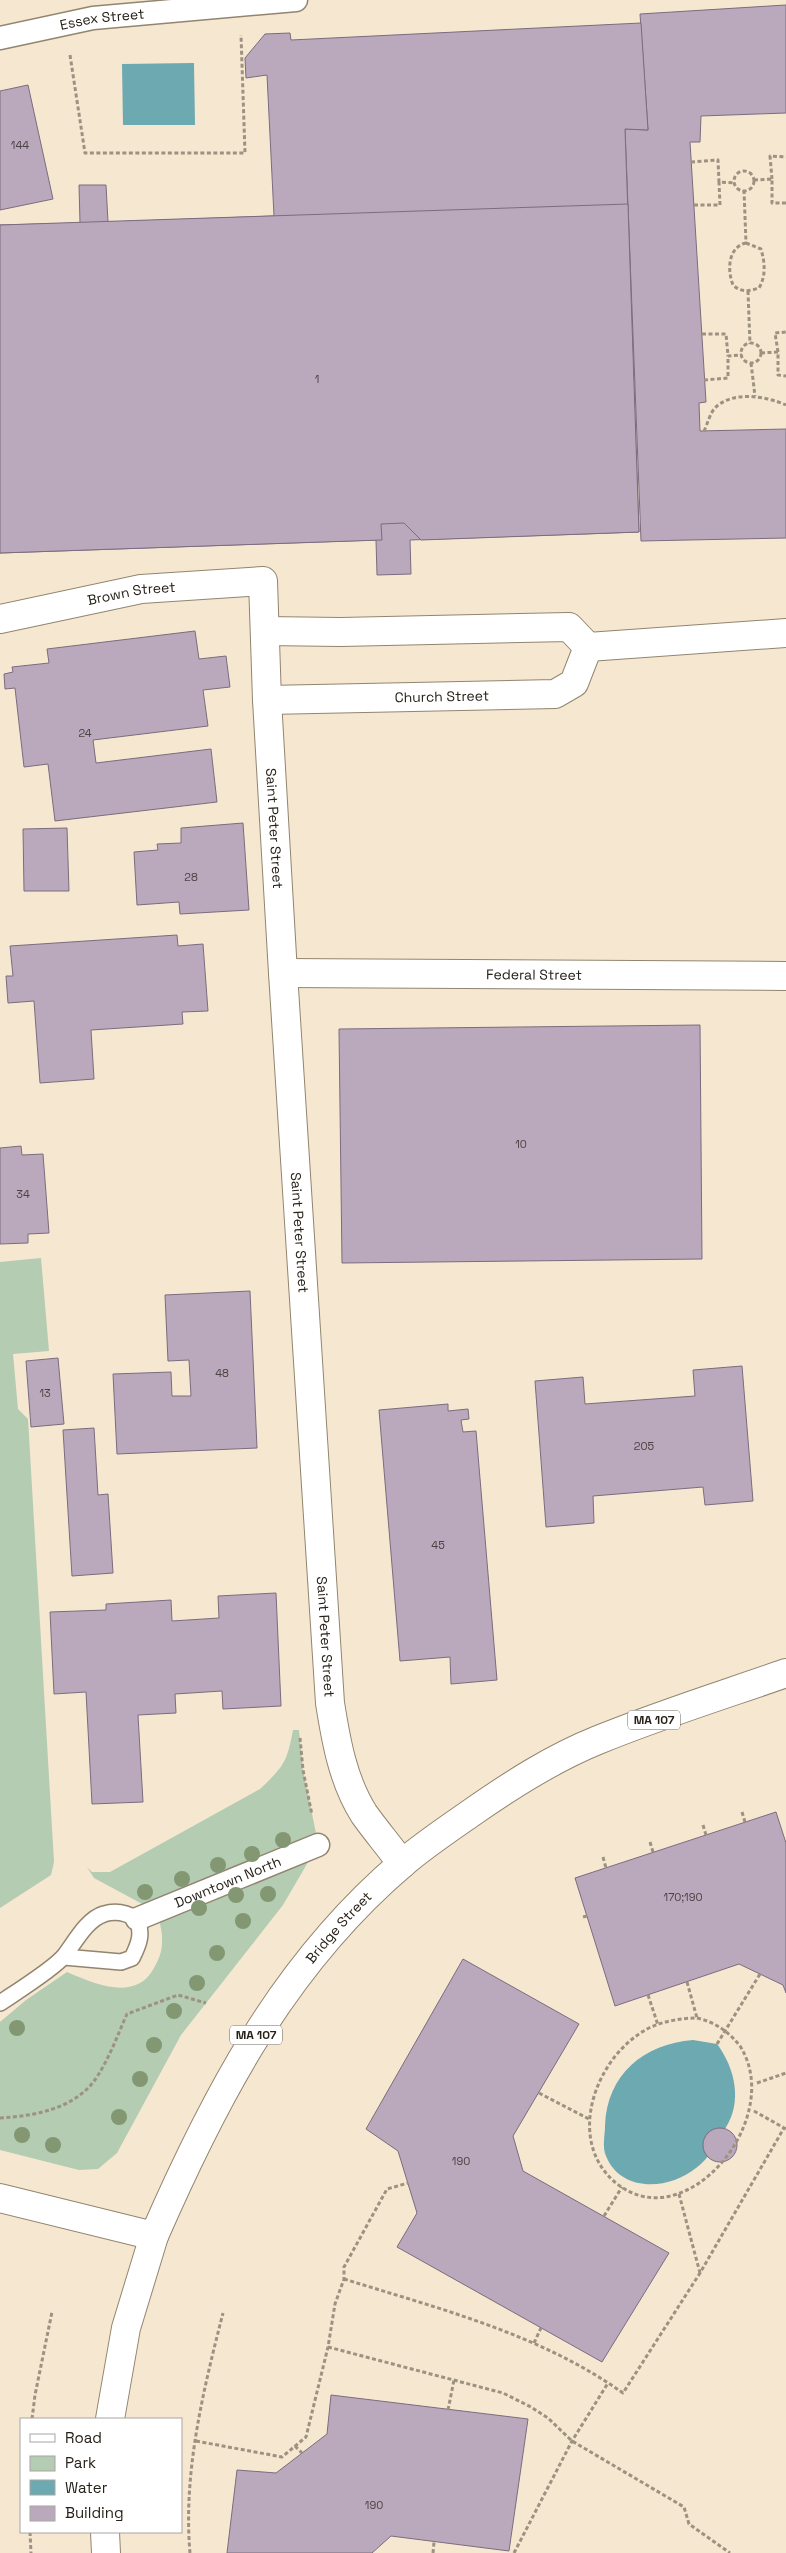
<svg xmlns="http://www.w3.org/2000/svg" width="786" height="2553" viewBox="0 0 786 2553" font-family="'Space Grotesk',sans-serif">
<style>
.green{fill:#b3ccb2}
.water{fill:#6ca9b0}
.building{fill:#baa9bd;stroke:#7b6c7e}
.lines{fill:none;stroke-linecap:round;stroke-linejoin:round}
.service-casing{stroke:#928570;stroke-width:18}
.pedestrian-casing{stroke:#928570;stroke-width:25}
.minor-casing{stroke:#928570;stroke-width:30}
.primary-casing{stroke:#928570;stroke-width:30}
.trunk-casing{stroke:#928570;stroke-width:30}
.path{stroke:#9d9281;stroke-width:3;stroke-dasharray:4 2.5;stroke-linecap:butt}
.service{stroke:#fff;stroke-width:15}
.pedestrian{stroke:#fff;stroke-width:22}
.minor{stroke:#fff;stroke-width:28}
.primary{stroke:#fff;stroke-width:28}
.trunk{stroke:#fff;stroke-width:28}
.tree{fill:#829772}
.labels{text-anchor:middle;stroke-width:5;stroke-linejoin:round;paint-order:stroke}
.number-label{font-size:11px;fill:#4b4342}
.shield{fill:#fff;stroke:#67645e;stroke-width:1}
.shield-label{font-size:12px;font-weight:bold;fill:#262119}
.street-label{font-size:14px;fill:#262119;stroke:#fff}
</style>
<rect width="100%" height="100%" fill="#f6e7d0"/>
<g class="green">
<path d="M41 1258 49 1351 13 1354 18 1409 28 1419 54 1862 51 1875 0 1908V1262Z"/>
<path d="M293 1730H299L303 1770 317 1838 146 1906 94 1878 87 1867 92 1872H110L260 1789C283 1767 287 1763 293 1730Z"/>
<path d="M318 1845 283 1905 181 2035 117 2153 98 2169 79 2170 0 2150V2022L26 2000 67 1972C95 1984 136 2002 154 1968 159 1959 162 1952 162 1942 163 1932 159 1921 157 1911Z"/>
</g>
<g class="water">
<path d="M194 63 195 125H123L122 64Z"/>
<path d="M693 2040 717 2044C735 2068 743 2102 725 2129 717 2142 709 2159 696 2168 669 2190 621 2193 606 2156 602 2147 605 2135 605 2126 607 2074 644 2044 693 2040Z"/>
</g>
<g class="building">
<path d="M786 5V113L701 116 700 142H690L706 402 699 403 700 431 786 429V538L641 541 625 129 648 130 640 14Z"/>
<path d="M641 23 648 130 625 129 639 532 410 540 411 574 377 575 376 540 0 553V225L80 223 79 185H106L108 222 274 216 267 75 246 78 245 58 265 34 290 33 291 40Z"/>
<path d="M28 85 53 199 0 210V91Z"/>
<path d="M628 204 639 532 421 540 404 523 381 524 382 540 0 553V225Z"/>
<path d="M195 631 199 659 226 656 230 687 203 690 208 726 93 740 96 763 211 749 217 802 55 821 48 764 24 767 15 688 5 689 4 674 13 672 12 667 49 663 47 649Z"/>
<path d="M243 823 249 910 180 914 179 902 137 905 134 852 158 850 157 844 181 843V828Z"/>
<path d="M67 828 69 891H24L23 829Z"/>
<path d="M177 935 178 946 203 944 208 1011 182 1012 183 1024 91 1030 94 1079 40 1083 34 1001 8 1003 6 976H13L10 946Z"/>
<path d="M700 1025 702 1259 342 1263 339 1029Z"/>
<path d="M21 1146 22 1155 43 1154 49 1233 28 1234V1243L0 1244V1148Z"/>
<path d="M250 1291 257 1448 117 1454 113 1374 171 1372 172 1396H191L189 1360 168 1361 165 1295Z"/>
<path d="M58 1358 64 1424 31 1427 26 1361Z"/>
<path d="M742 1366 753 1501 705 1505 703 1487 593 1496 594 1523 546 1527 535 1381 583 1377 585 1404 695 1396 693 1370Z"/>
<path d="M448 1404V1411L468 1409 469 1419 461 1420 463 1432 476 1431 497 1680 451 1684 450 1657 400 1661 379 1410Z"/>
<path d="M94 1428 98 1495 108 1494 113 1573 72 1576 63 1430Z"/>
<path d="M276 1593 281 1706 223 1709 222 1691 175 1694 176 1713 138 1715 143 1802 92 1804 86 1692 54 1694 50 1612 106 1610V1604L171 1600 172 1621 219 1618 218 1596Z"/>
<path d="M776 1812 786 1843V1993L783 1985 739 1964 615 2006 575 1878Z"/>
<path d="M463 1959 579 2024 513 2136 523 2171 669 2253 602 2362 397 2247 417 2213 398 2151 366 2129Z"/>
<circle cx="720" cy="2145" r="17"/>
<path d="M331 2395 528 2419 509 2551 391 2536 372 2553H227L237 2470 276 2473 327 2434Z"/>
</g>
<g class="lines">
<defs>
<path id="service" d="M0 2003C15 1993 55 1968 65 1955 75 1942 87 1919 104 1914 116 1910 127 1913 137 1919 143 1934 139 1944 132 1958L121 1962 64 1957"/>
<g id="pedestrian">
<path id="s1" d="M0 38 93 18 296 0"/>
<path id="s2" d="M137 1919 318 1845"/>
</g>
<g id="minor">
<path id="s3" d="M0 619 141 589 263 581 267 700 283 973 330 1703C336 1741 343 1781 364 1814 376 1831 390 1847 402 1864"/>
<path d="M265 631 341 632 569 627 588 647 786 633"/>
<path id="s4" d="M267 700 555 694 574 683 588 647"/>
<path id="s5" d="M283 973 786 976"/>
</g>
<g id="primary">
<path d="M110 2419 126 2328 154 2236"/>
<path d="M105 2532 106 2553"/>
</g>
<g id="trunk">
<path id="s6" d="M0 2198 154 2236C215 2096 284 1964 403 1863 424 1845 448 1829 471 1813 511 1785 553 1758 598 1740 659 1715 723 1695 786 1673"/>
</g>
</defs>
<use href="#service" class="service-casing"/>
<use href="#pedestrian" class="pedestrian-casing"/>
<use href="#minor" class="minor-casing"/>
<use href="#primary" class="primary-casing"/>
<use href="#trunk" class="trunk-casing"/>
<g class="path">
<path d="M70 55 85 153H245L241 35"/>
<path d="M691 162 718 160 719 182"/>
<circle cx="744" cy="181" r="10"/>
<path d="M772 179 770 156 786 157"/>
<path d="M754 180 772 179V203H786"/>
<path d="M744 190 746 243"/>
<path d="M694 205H720L719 182 735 183"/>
<path d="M746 243 761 249C765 263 766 276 759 288 750 291 741 293 733 285 727 270 728 247 746 243Z"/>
<path d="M748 291 750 344"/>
<path d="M702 334H726L728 356"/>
<circle cx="751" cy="353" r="10"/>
<path d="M778 352 775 333 786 332"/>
<path d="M761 353 778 352V375L786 376"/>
<path d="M751 363 755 396"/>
<path d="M704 380 728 378V356L742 355"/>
<path d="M704 431C707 425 710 414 714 409 731 390 766 396 786 405"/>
<path d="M300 1738 303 1770 312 1815"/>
<path d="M742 1812 745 1822"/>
<path d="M703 1825 706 1835"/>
<path d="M650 1842 653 1852"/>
<path d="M603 1857 606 1868"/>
<path d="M583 1917 587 1916"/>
<path d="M687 1982 697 2018"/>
<path d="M648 1995 658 2025"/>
<path d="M697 2018C715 2022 729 2032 740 2046 786 2118 686 2240 616 2183 564 2140 596 2055 649 2028 664 2021 681 2018 697 2018Z"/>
<path d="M717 2044 760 1974"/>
<path d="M757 2083 786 2073"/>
<path d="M539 2093 589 2119"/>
<path d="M754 2111 786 2129"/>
<path d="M0 2118C30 2116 64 2111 87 2089 104 2073 117 2036 127 2014L178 1995 206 2003"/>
<path d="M679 2194 700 2273"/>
<path d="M604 2216 622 2187"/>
<path d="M344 2279C440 2309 540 2334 623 2393L700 2273 784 2128"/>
<path d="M534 2343 541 2328"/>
<path d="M328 2347 503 2393 531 2407 548 2418 572 2441 684 2507 689 2524 730 2553"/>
<path d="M448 2410 454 2380"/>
<path d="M32 2419 35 2395 52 2312"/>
<path d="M196 2441 282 2457 306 2437 328 2347 335 2304 344 2279V2267L387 2189 408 2183"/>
<path d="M295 2446 302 2453"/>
<path d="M30 2532 31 2553"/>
<path d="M190 2553C183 2473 203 2391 223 2313"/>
<path d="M433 2553 434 2542"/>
<path d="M514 2553 572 2441 608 2383"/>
</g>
<use href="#service" class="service"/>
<use href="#pedestrian" class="pedestrian"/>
<use href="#minor" class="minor"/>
<use href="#primary" class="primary"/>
<use href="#trunk" class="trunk"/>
</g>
<g class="tree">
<circle cx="283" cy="1840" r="8"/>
<circle cx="252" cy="1854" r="8"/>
<circle cx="218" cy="1865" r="8"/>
<circle cx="182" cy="1879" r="8"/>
<circle cx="145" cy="1892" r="8"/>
<circle cx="268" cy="1894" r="8"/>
<circle cx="236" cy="1895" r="8"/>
<circle cx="199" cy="1908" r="8"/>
<circle cx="243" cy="1921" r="8"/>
<circle cx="217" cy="1953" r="8"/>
<circle cx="197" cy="1983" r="8"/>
<circle cx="174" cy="2011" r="8"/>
<circle cx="17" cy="2028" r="8"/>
<circle cx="154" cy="2045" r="8"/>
<circle cx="140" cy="2079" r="8"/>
<circle cx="119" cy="2117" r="8"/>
<circle cx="22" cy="2135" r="8"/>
<circle cx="53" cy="2145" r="8"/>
</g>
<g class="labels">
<g class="number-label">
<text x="20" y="149">144</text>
<text x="317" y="383">1</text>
<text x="85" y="737">24</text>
<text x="191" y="881">28</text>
<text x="521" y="1148">10</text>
<text x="23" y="1198">34</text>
<text x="222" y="1377">48</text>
<text x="45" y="1397">13</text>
<text x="644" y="1450">205</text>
<text x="438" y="1549">45</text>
<text x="683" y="1901">170;190</text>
<text x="461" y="2165">190</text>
<text x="374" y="2509">190</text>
</g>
<g class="shield">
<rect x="628" y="1710.5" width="52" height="19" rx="4"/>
<rect x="230" y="2025.5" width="52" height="19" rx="4"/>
</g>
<g class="shield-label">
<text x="654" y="1724">MA 107</text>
<text x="256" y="2039">MA 107</text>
</g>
<g class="street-label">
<text dy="5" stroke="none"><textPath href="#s1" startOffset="104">Essex Street</textPath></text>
<text dy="5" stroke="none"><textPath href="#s3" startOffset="134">Brown Street</textPath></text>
<text dy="5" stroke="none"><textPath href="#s4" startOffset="175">Church Street</textPath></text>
<text dy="5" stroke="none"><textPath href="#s3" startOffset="514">Saint Peter Street</textPath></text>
<text dy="5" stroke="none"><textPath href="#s5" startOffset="251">Federal Street</textPath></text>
<text dy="5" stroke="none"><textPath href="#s3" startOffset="919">Saint Peter Street</textPath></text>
<text dy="5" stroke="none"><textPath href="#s3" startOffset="1324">Saint Peter Street</textPath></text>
<text dy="5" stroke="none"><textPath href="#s2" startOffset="98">Downtown North</textPath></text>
<text dy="5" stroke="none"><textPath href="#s6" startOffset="520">Bridge Street</textPath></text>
</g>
</g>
<rect x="20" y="2418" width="162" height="115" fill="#ffffff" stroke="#a8a6a3"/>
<rect x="30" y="2434" width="25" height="8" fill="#ffffff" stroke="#a8a6a3"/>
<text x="65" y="2443" font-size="15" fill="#262119">Road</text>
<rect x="30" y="2456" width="25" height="15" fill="#b3ccb2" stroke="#a8a6a3"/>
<text x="65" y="2468" font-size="15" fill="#262119">Park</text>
<rect x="30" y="2480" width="25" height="15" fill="#6ca9b0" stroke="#a8a6a3"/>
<text x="65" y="2493" font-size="15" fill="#262119">Water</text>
<rect x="30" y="2506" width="25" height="15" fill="#baa9bd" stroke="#a8a6a3"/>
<text x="65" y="2518" font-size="15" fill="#262119">Building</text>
</svg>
